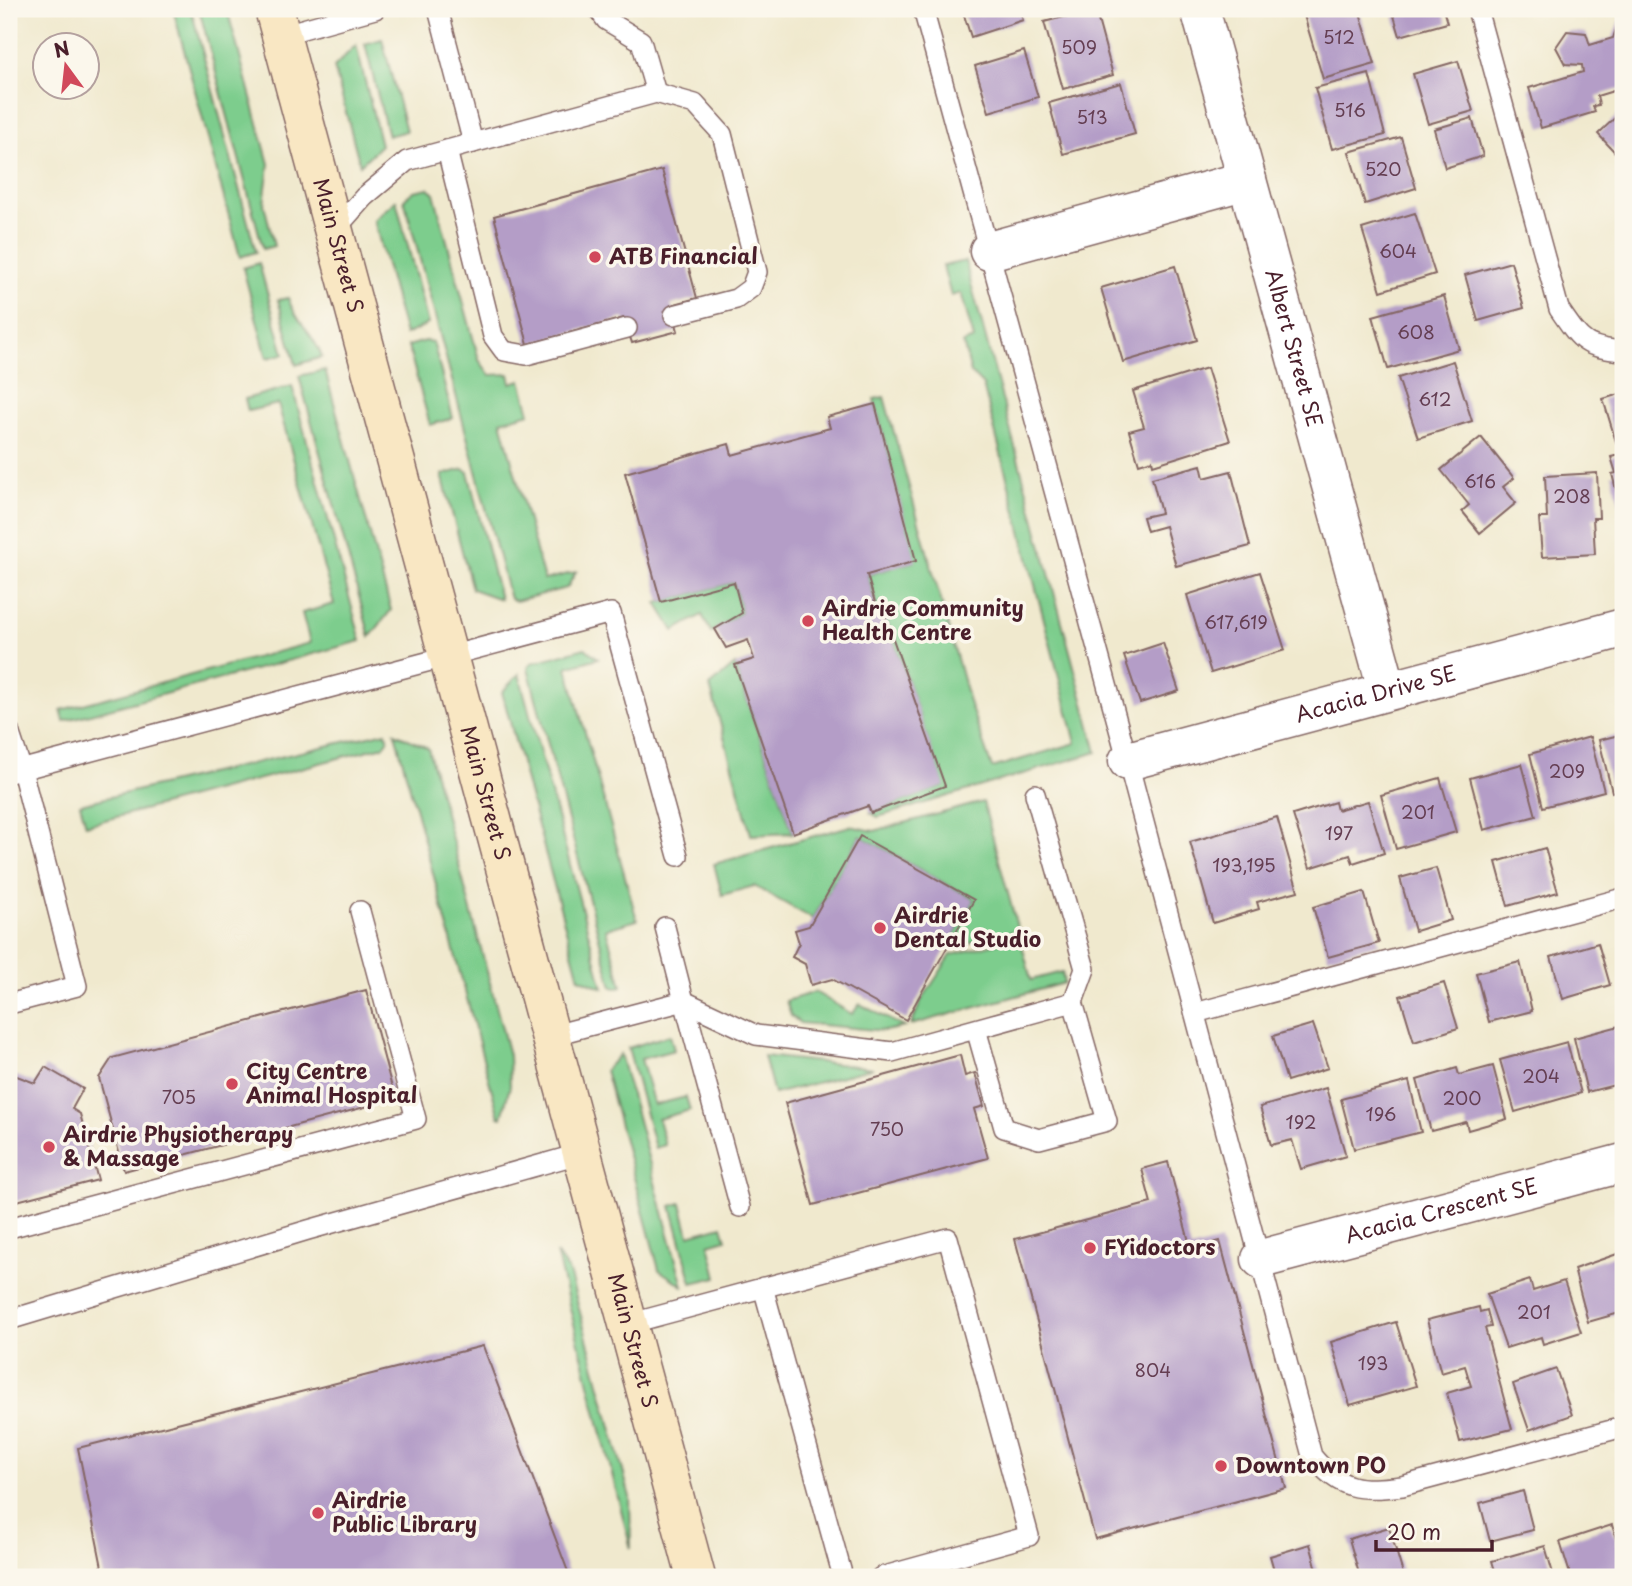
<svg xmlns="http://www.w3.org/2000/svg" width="1632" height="1586" viewBox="0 0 1632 1586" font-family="'Playpen Sans',sans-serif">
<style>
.green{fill:#7dcd8d;stroke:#64765c;stroke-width:2}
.building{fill:#b49dc7}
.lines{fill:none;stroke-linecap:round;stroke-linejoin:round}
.service-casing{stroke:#846664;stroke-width:22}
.minor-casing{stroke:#846664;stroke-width:41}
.secondary-casing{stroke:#846664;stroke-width:41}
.service{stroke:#fff;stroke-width:19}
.minor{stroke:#fff;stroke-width:38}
.secondary{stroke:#f9e7c3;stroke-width:38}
.poi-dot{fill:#d1495b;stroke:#fbf7ec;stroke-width:2.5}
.labels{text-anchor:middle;stroke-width:7;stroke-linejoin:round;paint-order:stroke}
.number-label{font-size:18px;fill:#643e52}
.street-label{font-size:21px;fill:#4a1f2b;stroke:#fbf7ec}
.poi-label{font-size:21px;font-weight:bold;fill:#4a1f2b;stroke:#fbf7ec;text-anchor:start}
</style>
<rect width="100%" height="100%" fill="#fbf7ec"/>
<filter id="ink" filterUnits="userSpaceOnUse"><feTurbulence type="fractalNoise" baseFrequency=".0143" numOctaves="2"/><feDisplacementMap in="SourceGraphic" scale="14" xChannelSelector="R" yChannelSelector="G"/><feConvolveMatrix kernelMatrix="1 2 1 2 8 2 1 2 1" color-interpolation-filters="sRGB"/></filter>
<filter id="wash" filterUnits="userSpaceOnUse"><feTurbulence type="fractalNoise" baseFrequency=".00686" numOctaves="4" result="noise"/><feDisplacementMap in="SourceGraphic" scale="28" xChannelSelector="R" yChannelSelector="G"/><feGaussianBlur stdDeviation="1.57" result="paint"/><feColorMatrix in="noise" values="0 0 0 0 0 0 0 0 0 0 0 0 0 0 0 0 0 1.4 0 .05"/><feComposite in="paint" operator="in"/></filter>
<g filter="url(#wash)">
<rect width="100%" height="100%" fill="#f0e9ce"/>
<g class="green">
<path d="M173 9H191L256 252 240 257Z"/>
<path d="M199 9H227L269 164 264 204 274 246 263 249Z"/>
<path d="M382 39 406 131 388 136 365 44Z"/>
<path d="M356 45 381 145 360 165 334 67Z"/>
<path d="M428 188 434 193 479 360 490 375 509 374 511 383 521 380 530 413 501 421 544 580 576 572 567 588 516 601 510 599 404 199 414 191Z"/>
<path d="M396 200 428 324 405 335 374 220Z"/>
<path d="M965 261 1097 752 878 817 871 813 944 786 882 608 877 609 867 575 915 561 874 399 884 397 970 705 992 768 1076 743 983 385 971 373 963 343 974 339 961 293 951 296 943 266Z"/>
<path d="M259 263 284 354 267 358 243 268Z"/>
<path d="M288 298C295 321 314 334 322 357L296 365 278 300Z"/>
<path d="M425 341 433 342 453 418 430 425 408 346Z"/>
<path d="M325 370 391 610 370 637 299 376Z"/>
<path d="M292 386 361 641 64 721 61 710 310 643 302 613 334 604 278 404 248 411 245 399Z"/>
<path d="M464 469 468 472 500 599 472 589 442 475Z"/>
<path d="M734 582 742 613 711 632 702 615 674 631 657 603Z"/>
<path d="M585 648 598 658 567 667 637 920 606 929 622 986 616 988 612 987 528 668 531 663Z"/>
<path d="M735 665 793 833 751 835 710 686Z"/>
<path d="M519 674 603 988 579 978 502 692Z"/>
<path d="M386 732 388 741 384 746 86 825 80 804Z"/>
<path d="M395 733 428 748 509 1055 510 1086 502 1117H499Z"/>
<path d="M983 802 1018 930 954 947 949 944 974 900 860 836 813 919 754 886 722 895 714 864 850 826 874 831Z"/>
<path d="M1020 937 1031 980 1062 972 1064 983 911 1025 921 1001 951 955Z"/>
<path d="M815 992 852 1014 860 1004 904 1027 885 1031 800 1023 791 1016 786 1001Z"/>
<path d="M670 1035 674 1050 641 1059 654 1105 686 1097 690 1110 658 1119 665 1145 655 1148 628 1048Z"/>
<path d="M620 1054 683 1286 659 1270 605 1070Z"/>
<path d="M764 1056 873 1068 774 1094Z"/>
<path d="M681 1203 689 1235 722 1226 726 1239 709 1244 717 1277 692 1283 671 1206Z"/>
<path d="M556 1253 569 1272 630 1497 631 1549Z"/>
</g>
<g id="blocks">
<g class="building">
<path d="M962 9H1019L1023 20 971 37Z"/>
<path d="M1095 9 1113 75 1063 89 1044 22Z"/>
<path d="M1313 9H1359L1375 64 1323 79 1303 12Z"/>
<path d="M1392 9H1443L1447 23 1400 36Z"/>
<path d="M1619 21H1623V88L1597 96 1599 105 1593 106 1595 112 1541 128 1529 88 1583 72 1582 65 1565 64 1556 47 1567 31 1586 33 1590 45 1613 38Z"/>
<path d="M1024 51 1038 97 989 112 975 66Z"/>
<path d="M1458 61 1473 111 1428 124 1413 74Z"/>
<path d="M1369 74 1385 135 1332 149 1315 88Z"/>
<path d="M1121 83 1135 134 1063 154 1049 103Z"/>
<path d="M1623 110V161L1598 134Z"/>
<path d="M1472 118 1483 156 1445 168 1434 129Z"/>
<path d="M1401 137 1416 188 1365 204 1349 152Z"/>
<path d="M662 170 697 298 671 305 678 331 632 343 624 318 528 344 494 216Z"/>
<path d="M1415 213 1435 274 1381 291 1362 229Z"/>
<path d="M1511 262 1524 308 1478 321 1465 275Z"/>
<path d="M1175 266 1197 340 1123 362 1101 288Z"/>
<path d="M1444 296 1459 349 1388 369 1373 316Z"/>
<path d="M1453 361 1472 421 1418 438 1398 378Z"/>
<path d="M1207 368 1230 441 1153 465 1152 460 1139 464 1129 431 1144 427 1133 391Z"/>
<path d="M1623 393V443L1617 445 1603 399Z"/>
<path d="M875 404 916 561 867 575 877 609 882 608 945 786 871 813 868 806 793 833 735 665 754 659 748 640 726 648 715 629 742 613 734 582 661 602 625 473 729 444 732 455 830 428 827 417Z"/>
<path d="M1481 437 1514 478 1503 487 1516 503 1480 533 1462 511 1469 505 1441 470Z"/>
<path d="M1623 454V513H1622L1612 474 1616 473 1611 457Z"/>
<path d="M1201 465 1204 478 1231 471 1250 546 1176 566 1165 526 1147 531 1143 517 1161 513 1152 478Z"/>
<path d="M1597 473 1599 518H1593L1595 554 1542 557 1539 518H1547L1545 476Z"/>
<path d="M1260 572 1285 650 1211 673 1187 595Z"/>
<path d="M1163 643 1179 691 1140 703 1124 656Z"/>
<path d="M1623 734V789L1612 792 1599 740Z"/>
<path d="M1590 737 1604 791 1543 807 1530 754Z"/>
<path d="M1522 764 1536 816 1484 830 1470 778Z"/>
<path d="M1440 778 1456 832 1396 849 1381 795Z"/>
<path d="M1368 801 1384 853 1353 863 1350 855 1310 868 1293 815 1335 802 1337 810Z"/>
<path d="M1277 817 1298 891 1257 902 1259 909 1213 923 1190 842Z"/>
<path d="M860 836 974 900 906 1020 832 979 811 985 805 964 792 957 799 943 795 930 809 926Z"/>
<path d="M1545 848 1558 892 1508 906 1496 862Z"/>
<path d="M1436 868 1451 920 1415 931 1400 878Z"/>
<path d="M1364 892 1379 943 1328 957 1313 907Z"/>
<path d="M1598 943 1610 985 1563 999 1551 957Z"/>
<path d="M1520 962 1532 1011 1489 1022 1476 973Z"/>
<path d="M1444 983 1458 1028 1414 1042 1400 996Z"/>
<path d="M366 990 395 1099 124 1171 99 1078 112 1058Z"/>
<path d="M1313 1024 1328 1068 1287 1081 1273 1036Z"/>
<path d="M1623 1025V1083L1587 1092 1574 1038Z"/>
<path d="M1567 1042 1581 1093 1515 1112 1500 1060Z"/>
<path d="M960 1055 965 1076 975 1073 984 1106 974 1109 988 1158 813 1205 785 1103Z"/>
<path d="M1493 1066 1507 1119 1468 1130 1466 1122 1431 1131 1417 1080 1457 1068 1459 1075Z"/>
<path d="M45 1067 83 1089 72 1109 80 1114 98 1180 9 1203V1078L17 1076 35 1083Z"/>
<path d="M1409 1081 1421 1132 1354 1149 1341 1099Z"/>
<path d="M1326 1088 1346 1156 1301 1169 1292 1140 1271 1145 1260 1107Z"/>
<path d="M1168 1162 1191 1249 1220 1241 1286 1488 1095 1539 1015 1239 1151 1203 1142 1169Z"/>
<path d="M1623 1252V1312L1588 1322 1574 1269Z"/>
<path d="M1530 1280 1533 1291 1564 1281 1581 1332 1543 1344 1541 1337 1506 1348 1487 1294Z"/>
<path d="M1479 1307 1480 1312 1487 1310 1491 1327 1485 1328 1512 1429 1460 1442 1447 1393 1471 1386 1465 1366 1441 1373 1427 1320Z"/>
<path d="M1396 1322 1416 1386 1350 1405 1331 1342Z"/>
<path d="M483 1346 570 1577H104L78 1448Z"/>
<path d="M1556 1369 1572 1415 1529 1430 1513 1384Z"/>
<path d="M1523 1491 1533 1530 1490 1541 1480 1503Z"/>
<path d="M1612 1525 1623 1562V1577H1571L1560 1542Z"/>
<path d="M1389 1527 1404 1577H1360L1349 1539Z"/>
<path d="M1310 1544 1319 1577H1276L1270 1556Z"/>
<path d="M1545 1546 1554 1577H1497L1492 1561Z"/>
</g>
</g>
</g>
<g filter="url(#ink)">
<use href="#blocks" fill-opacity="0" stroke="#846664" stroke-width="2"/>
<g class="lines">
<defs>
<g id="service">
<path d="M438 9 473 143"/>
<path d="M598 9 606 20 641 41 656 93"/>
<path d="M923 9 1125 751 1312 1456C1341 1491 1359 1491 1402 1486L1623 1427"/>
<path d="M1477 9 1559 309C1581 341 1584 348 1623 351"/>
<path d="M281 35 375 9"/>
<path d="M447 150 493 336 504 351 526 355 627 328"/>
<path d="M334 231 364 197 407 161 656 93 695 104 722 134 757 272 751 288 736 299 674 315"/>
<path d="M9 731 22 770 77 986 9 1004"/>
<path d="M9 773 611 613 678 856"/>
<path d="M1035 794 1085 969 1073 1002"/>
<path d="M1195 1013 1623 898"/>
<path d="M550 1036 684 1001 665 927"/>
<path d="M740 1207 684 1001 756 1035 892 1052 1073 1002 1107 1121 1039 1139 1004 1128 976 1029"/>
<path d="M9 1228 416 1119 360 911"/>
<path d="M763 1287 843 1577"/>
<path d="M9 1320 308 1230 582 1153"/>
<path d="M628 1324 948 1238 1029 1536 881 1577"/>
</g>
<g id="minor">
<path id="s1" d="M1200 9 1387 689"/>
<path d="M989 251 1247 180"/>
<path id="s2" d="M1128 761 1623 628"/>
<path id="s3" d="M1261 1259 1623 1163"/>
</g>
<g id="secondary">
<path id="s4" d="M274 9 696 1577"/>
</g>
</defs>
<use href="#service" class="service-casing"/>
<use href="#minor" class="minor-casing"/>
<use href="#secondary" class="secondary-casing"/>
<use href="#service" class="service"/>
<use href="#minor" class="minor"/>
<use href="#secondary" class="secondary"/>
</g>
</g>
<g class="poi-dot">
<circle cx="595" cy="257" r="7"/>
<circle cx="808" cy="621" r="7"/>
<circle cx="880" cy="928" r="7"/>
<circle cx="232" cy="1084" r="7"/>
<circle cx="49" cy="1147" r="7"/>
<circle cx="1090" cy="1248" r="7"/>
<circle cx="1221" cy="1466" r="7"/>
<circle cx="318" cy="1513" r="7"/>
</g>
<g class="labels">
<g class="number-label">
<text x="1339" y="44">512</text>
<text x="1079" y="54">509</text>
<text x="1350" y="117">516</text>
<text x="1092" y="124">513</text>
<text x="1383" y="176">520</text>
<text x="1398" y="258">604</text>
<text x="1416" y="339">608</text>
<text x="1435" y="406">612</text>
<text x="1480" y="488">616</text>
<text x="1572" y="503">208</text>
<text x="1236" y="629">617,619</text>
<text x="1567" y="778">209</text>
<text x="1418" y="819">201</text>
<text x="1339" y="840">197</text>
<text x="1244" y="872">193,195</text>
<text x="1541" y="1083">204</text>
<text x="179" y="1104">705</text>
<text x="1462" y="1105">200</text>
<text x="1381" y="1121">196</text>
<text x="1301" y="1129">192</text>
<text x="887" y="1136">750</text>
<text x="1534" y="1319">201</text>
<text x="1373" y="1370">193</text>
<text x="1153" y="1377">804</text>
</g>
<g class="street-label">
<text dy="7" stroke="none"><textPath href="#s4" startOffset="245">Main Street S</textPath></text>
<text dy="7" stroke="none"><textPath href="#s1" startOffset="352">Albert Street SE</textPath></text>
<text dy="7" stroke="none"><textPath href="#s2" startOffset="257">Acacia Drive SE</textPath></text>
<text dy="7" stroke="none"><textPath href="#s4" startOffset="812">Main Street S</textPath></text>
<text dy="7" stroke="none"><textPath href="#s3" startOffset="187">Acacia Crescent SE</textPath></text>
<text dy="7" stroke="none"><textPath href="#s4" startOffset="1379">Main Street S</textPath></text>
</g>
<g class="poi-label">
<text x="609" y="264">ATB Financial</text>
<text x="822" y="616">Airdrie Community<tspan x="822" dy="24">Health Centre</tspan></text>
<text x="894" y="923">Airdrie<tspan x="894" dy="24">Dental Studio</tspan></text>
<text x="246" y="1079">City Centre<tspan x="246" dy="24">Animal Hospital</tspan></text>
<text x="63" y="1142">Airdrie Physiotherapy<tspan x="63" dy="24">&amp; Massage</tspan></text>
<text x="1104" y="1255">FYidoctors</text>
<text x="1235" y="1473">Downtown PO</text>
<text x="332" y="1508">Airdrie<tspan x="332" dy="24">Public Library</tspan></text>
</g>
</g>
<rect width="1632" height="1586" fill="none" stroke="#fbf7ec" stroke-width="35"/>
<g transform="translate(66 66) rotate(345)"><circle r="33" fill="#fbf7ec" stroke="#b4a19f" stroke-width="2"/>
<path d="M0-5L12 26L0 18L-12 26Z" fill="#d1495b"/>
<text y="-10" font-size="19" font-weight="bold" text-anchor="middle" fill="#4a1f2b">N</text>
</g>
<path d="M1376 1540v10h116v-10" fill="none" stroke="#4a1f2b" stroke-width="3.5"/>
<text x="1387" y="1540" font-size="21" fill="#4a1f2b" stroke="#fbf7ec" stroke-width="5" paint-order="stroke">20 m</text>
</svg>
